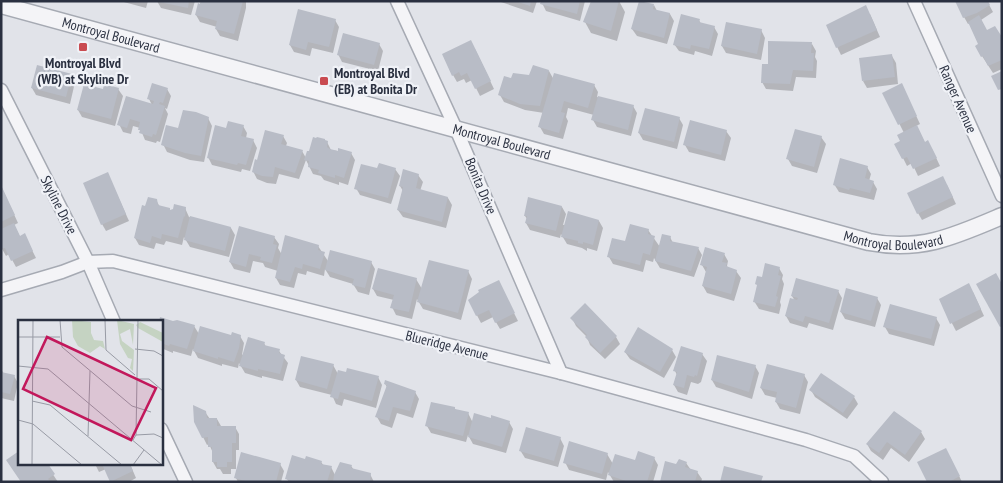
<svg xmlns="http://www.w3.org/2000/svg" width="1003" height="483" viewBox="0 0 1003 483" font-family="'PT Sans Narrow',sans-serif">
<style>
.shadow{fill:#0003}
.building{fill:#b8bcc6}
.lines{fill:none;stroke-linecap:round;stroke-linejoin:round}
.minor-casing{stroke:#a6aab3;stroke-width:15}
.tertiary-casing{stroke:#a6aab3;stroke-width:19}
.minor{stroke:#f4f4f7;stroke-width:12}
.tertiary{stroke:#f4f4f7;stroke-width:16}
.poi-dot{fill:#c94b51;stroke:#f0f2f7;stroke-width:2}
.labels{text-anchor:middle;stroke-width:4.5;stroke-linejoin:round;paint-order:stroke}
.street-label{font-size:14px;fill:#2a3040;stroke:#f0f2f7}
.poi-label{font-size:14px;font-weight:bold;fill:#2a3040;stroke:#f0f2f7}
.inset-road{fill:none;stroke:#989ba5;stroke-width:1}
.view{fill:#c2185b;fill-opacity:0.15;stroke:#c2185b;stroke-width:2.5}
.inset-edge{fill:none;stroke:#2a3040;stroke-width:2.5}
</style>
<rect width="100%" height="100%" fill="#e1e3e9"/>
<g class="shadow">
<path d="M120 1H148L146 8Z"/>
<path d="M157 1H195L191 15 161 8Z"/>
<path d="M201 1H246V8L238 41 220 36 216 29 217 27 200 22 196 15Z"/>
<path d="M498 1H537L533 13Z"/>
<path d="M541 1H585L580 21 546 11Z"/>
<path d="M592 1H619L625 12 617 41 591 33 585 22Z"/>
<path d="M987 1 993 12 981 20 987 32 1002 40V69L993 73 982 56 980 45 970 23 968 24 964 17Z"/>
<path d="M654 5 657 11 670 14 674 21 667 44 637 36 632 29Z"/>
<path d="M870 14 880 37 841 55 827 26Z"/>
<path d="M335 20 339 27 333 53 312 48 310 56 294 52 290 45Z"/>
<path d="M699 20 701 24 714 27 718 34 712 56 695 51 694 55 679 51 674 44Z"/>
<path d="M761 30 765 38 761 60 726 53 722 46Z"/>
<path d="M379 44 383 51 378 71 342 62 338 54Z"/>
<path d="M812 44 816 51 815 57 817 61 816 78 796 77 793 91 766 89 762 82 769 65Z"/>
<path d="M475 49 494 89 480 96 472 80 466 83 464 79 457 82 453 75Z"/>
<path d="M892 56 896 63 898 84 867 88 863 81Z"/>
<path d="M549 71 554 80 594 85 598 92 597 97 633 106 637 113 631 136 597 127 593 120 594 115 568 108 566 117 568 121 563 139 544 134 540 127 544 113 525 110 504 102 500 95 512 80Z"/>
<path d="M71 75 75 82 70 104 36 95 32 88Z"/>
<path d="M118 89 123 96 115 126 82 117 78 110 104 90Z"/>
<path d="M167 89 171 96 167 109 165 108 168 114 160 142 157 141 156 143 145 140 140 128 133 126 131 134 123 132 119 124 152 105 149 99Z"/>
<path d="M905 92 920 124 916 126 925 143 932 149 940 166 918 176 912 163 907 166 896 144 901 142 904 133 884 93Z"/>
<path d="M208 118 212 126 204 162 190 160 167 152 163 144 179 129Z"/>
<path d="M679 118 683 125 677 149 643 140 639 133Z"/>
<path d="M243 126 247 133 246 138 253 140 257 148 250 171 242 169 241 172 212 165 208 157 227 129Z"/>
<path d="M726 131 731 138 725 161 689 152 685 145Z"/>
<path d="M283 136 287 143 286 146 302 151 306 158 327 142 331 150 351 153 355 160 348 185 339 182V185L324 180 321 176 313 174 306 160 299 179 279 174 276 184 267 183 257 179 253 171Z"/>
<path d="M821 137 826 144 817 173 792 166 788 159Z"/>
<path d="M867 167 871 174 869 181 873 182 877 189 874 200 839 192 834 184Z"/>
<path d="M395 169 400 176 391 204 360 195 356 188 378 170Z"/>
<path d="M418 175 423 182 420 191 448 198 452 205 446 228 403 217 398 210 403 191 400 186Z"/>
<path d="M111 181 129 221 106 231 102 224Z"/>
<path d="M947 185 956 204 922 220 918 213Z"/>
<path d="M1 186 18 223 14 225 20 237 28 242 36 258 16 267 9 254 6 256 1 247Z"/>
<path d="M156 200 160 207 171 213 185 208 189 217 231 228 235 235 229 257 190 247 184 237 182 245 166 241 164 245 156 243 154 249 139 245 135 238Z"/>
<path d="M562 207 566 214 563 225 599 221 603 228 597 251 587 248V251L582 248 567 244 561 234 560 238 530 230 526 223 527 219 525 216Z"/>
<path d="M648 230 660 247 670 237 673 243 698 248 702 255 694 277 660 268 654 258 653 262 646 260 643 272 613 264 609 257 626 242Z"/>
<path d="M274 237 279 244 278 248 282 255 318 246 328 261 371 262 375 269 369 295 358 292 353 284 330 277 325 269 324 276 307 271 306 275 298 273 294 288 280 285 276 278 278 271 265 267 263 263 253 261 250 273 234 269 230 262Z"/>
<path d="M724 254 728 261 727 266 728 268 736 271 741 278 734 301 707 293 703 286 706 272 702 265Z"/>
<path d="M779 268 783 275 782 279 784 284 780 302 781 305 779 314 759 309 754 301 762 279Z"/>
<path d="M468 271 472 279 461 320 423 309 417 299 412 319 396 315 392 307 394 300 377 296 373 289 416 279 422 289Z"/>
<path d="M502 289 518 321 500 329 493 317 481 323 469 300Z"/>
<path d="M838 291 842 298 833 330 809 323 807 328 790 323 786 316 795 301 792 296Z"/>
<path d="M973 292 984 316 956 331 940 300Z"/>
<path d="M877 298 881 305 875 327 845 319 841 312Z"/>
<path d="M572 318 616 337 620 344 605 359 590 345 587 337 576 326Z"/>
<path d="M936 318 940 325 934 346 889 334 885 327Z"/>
<path d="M161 322 194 326 199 334 231 337 240 336 244 343 242 355 264 343 266 347 279 351 288 363 283 381 262 376V378L245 373 239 363 238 368 222 364V366L198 358 193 349 191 356 173 351V353L161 348Z"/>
<path d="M672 350 676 357 664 378 630 359 625 352Z"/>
<path d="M702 354 707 361 701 382 698 384 691 382 687 395 678 392 674 385 677 375 675 371Z"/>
<path d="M333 365 338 374 378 377 382 385 376 408 344 399 342 406 336 404 332 395 300 387 296 380Z"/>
<path d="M755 366 759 373 752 399 716 387 712 380Z"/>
<path d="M1 369 4 374 14 376 18 383 14 401 1 398Z"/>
<path d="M804 375 808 382 800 414 780 409 776 402 777 398 765 395 761 388Z"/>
<path d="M385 384 415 392 419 399 413 418 397 413 392 428 381 424 377 417 387 387Z"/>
<path d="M811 390 854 397 858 404 847 419 815 397Z"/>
<path d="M454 408 456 410 468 413 473 423 509 422 513 429 506 453 473 444 468 435 466 442 431 433 427 426Z"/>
<path d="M205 412 210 419H217L221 426 235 427 239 434V450H236V469H231V474H223L220 469H217L213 462V453L209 444 207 445 203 437Z"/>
<path d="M894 413 921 432 925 439 909 462 891 448 883 460 871 451 867 444Z"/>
<path d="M560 438 564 446 558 467 525 458 520 450Z"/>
<path d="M607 454 613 464 654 458 658 465 653 482H614L608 472 606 480 569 470 565 462Z"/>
<path d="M950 457 962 482H928Z"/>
<path d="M305 460 321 462 324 466 331 467 335 475 351 466 354 470 370 474 374 482H289L287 479Z"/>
<path d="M686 463 691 470 697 472 702 479 701 482H661Z"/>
<path d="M19 464H46L58 482H22Z"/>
<path d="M95 464H130L136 478 129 482H112L106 469 99 472Z"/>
<path d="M280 464 284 471 281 482H238L236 478Z"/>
</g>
<g class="building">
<path d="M189 1 188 8 159 2V1Z"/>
<path d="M201 1H243L234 34 215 29 217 21 195 15 198 3 200 4Z"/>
<path d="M515 1H531L530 6Z"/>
<path d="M541 1H580L577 14 540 4Z"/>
<path d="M591 1H619L611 31 583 22Z"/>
<path d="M639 1 654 4 653 9 670 13 664 38 631 29Z"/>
<path d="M955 1H988L990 5 977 13 963 18Z"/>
<path d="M866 5 877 30 836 48 826 25Z"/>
<path d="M298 9 336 19 329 47 308 42 306 50 289 45Z"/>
<path d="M681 14 700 19 699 22 715 26 709 49 691 45 690 49 673 45Z"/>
<path d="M979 15 987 30 995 26 1002 37V60L988 66 983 56 981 57 975 46 978 44 968 22Z"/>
<path d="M726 22 762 29 757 54 721 46Z"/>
<path d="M343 33 380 43 374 65 337 55Z"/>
<path d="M471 40 491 81 475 89 467 73 461 76 459 72 452 76 442 54Z"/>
<path d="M768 41 812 42 811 53H814L813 71 793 70 790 84 761 83 762 64H768Z"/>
<path d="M892 54 895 77 862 81 859 58Z"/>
<path d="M37 65 72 74 66 97 31 88Z"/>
<path d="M533 65 549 70 540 106 520 104 498 95 504 76 511 78 513 73 529 75Z"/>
<path d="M1002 71V89L998 90 991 76Z"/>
<path d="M554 73 595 84 588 108 564 101 561 112 565 113 559 133 538 127Z"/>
<path d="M152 83 168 88 163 103 160 102 159 104 165 106 156 135 153 134 152 137 139 133 140 130H138L140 122 130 119 127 128 117 125 126 96 153 104 154 101 147 99Z"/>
<path d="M902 83 917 116 898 125 882 93Z"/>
<path d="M84 84 103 89 104 84 119 88 111 119 77 110Z"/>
<path d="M598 96 634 105 628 130 591 120Z"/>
<path d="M645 108 680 117 674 142 638 133Z"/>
<path d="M183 110 196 112 209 117 201 156 185 153 161 145 166 125 178 128Z"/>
<path d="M690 120 727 130 721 155 683 145Z"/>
<path d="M228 121 244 125 241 136 254 139 246 165 238 163 237 165 207 158 215 125 226 128Z"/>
<path d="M917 125 925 142 928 140 937 158 913 169 907 157 902 159 894 144 900 141 897 135Z"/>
<path d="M795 129 822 136 814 167 786 159Z"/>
<path d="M265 130 284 135 281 144 303 150 295 173 275 167 273 177 262 176 252 172 255 159 257 160Z"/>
<path d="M313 137 316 138 317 137 325 139V140L328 141 327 147 330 149 338 151V148L352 152 344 178 335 175V178L318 173 319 170 308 167 309 161 304 160 307 151H309Z"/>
<path d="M840 158 868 166 865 178 874 181 870 193 850 188 849 190 833 185Z"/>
<path d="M379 163 396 168 388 198 354 189 361 164 377 168Z"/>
<path d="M403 169 419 174 416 188 448 197 442 222 397 210 403 187 399 186Z"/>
<path d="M108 172 126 214 101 225 83 183Z"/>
<path d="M943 176 953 197 917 214 907 193Z"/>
<path d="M1 185 15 215 1 222Z"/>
<path d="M148 197 157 199 158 205 170 208V210L173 209 174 204 186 207 185 217 184 216 178 238 162 234 161 239 152 236 150 243 134 238 142 205 145 206Z"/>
<path d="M528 197 562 206 556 231 525 223 527 216H524Z"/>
<path d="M568 211 599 220 593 245 583 242V244L578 243V241L561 237Z"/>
<path d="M190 216 231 227 225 251 184 240Z"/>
<path d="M14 223 20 236 25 233 33 251 11 261 5 248 1 249V229Z"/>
<path d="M630 224 649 229 648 234 655 236 650 255 643 253 640 265 607 257 612 238 625 241Z"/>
<path d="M239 226 275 236 273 244 277 245 272 263 260 260 261 257 249 254 246 267 229 262Z"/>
<path d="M662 234 671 236 670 241 699 247 691 271 655 261Z"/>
<path d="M285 235 319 245 318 250 325 252 320 269 303 264 302 269 295 267 290 282 275 278Z"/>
<path d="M705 247 725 253 722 262 727 263 726 266 737 270 731 294 702 286 707 267 700 265Z"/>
<path d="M330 250 372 261 365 288 352 285 354 279 325 270Z"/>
<path d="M429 260 469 270 458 313 417 302Z"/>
<path d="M765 263 780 267 778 275 781 276 776 296 778 297 775 307 753 302 757 285 755 284 757 276 762 277Z"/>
<path d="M378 268 417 278 409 312 390 308 394 295 372 289Z"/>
<path d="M996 273 1002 284V326L1000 327 976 284Z"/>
<path d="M796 278 839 290 829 323 805 316 803 322 785 316 790 298 797 300 798 298 791 296Z"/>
<path d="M499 280 515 313 495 323 489 310 476 316 468 300 479 292 478 290Z"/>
<path d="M969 283 981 309 950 324 939 299Z"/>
<path d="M846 288 878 297 871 321 840 312Z"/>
<path d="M585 303 617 336 600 353 585 337 587 335 570 318Z"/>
<path d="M890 304 937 317 931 339 883 327Z"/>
<path d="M160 317 173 321 177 320 195 325 187 349 170 344 169 346 161 343V322H159Z"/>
<path d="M200 326 231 335 232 332 241 335 239 348 234 362 218 357V359L193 351Z"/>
<path d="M638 327 673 349 660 372 624 352Z"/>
<path d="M248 337 265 342 264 345 280 349 279 353 285 355 280 374 258 369V371L239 366Z"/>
<path d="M681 346 703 353 697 376 695 375 694 377 687 375 684 388 673 385 677 372 673 371Z"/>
<path d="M717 355 756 365 749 392 711 380Z"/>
<path d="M301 356 334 364 327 389 295 380Z"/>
<path d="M767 364 805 374 796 408 775 402 777 392 760 388Z"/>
<path d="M347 368 379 376 372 401 340 392 338 399 330 397 338 370 346 372Z"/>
<path d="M1 372 15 375 10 394 1 392Z"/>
<path d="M821 373 855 396 843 413 809 390Z"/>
<path d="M385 380 416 391 410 411 393 407 389 421 375 417 387 385 384 384Z"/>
<path d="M431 402 455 407V409L469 412 463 436 425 426Z"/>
<path d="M193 405 206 411 207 418H217V426H236V443H232V462H227V467H217V462H212V447H208V437L202 438 194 422Z"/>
<path d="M894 411 922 431 905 455 887 442 879 453 866 444Z"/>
<path d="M474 413 491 418V415L510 421 502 447 468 437Z"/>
<path d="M526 427 561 437 554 461 519 451Z"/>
<path d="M569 441 608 453 602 474 563 463Z"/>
<path d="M946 448 960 476 949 482H927L917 462Z"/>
<path d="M19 451V464H48L55 474 48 479 50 481 48 482H21L6 460Z"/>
<path d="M638 451 655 457 647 482H629L608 475 615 454 635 460Z"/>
<path d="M241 452 281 463 276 482H249L234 478Z"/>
<path d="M292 455 305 459 306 456 322 461 321 464 332 466 327 482H296L285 479Z"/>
<path d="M679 459 687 462 685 467 698 471 695 482H660L665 461 676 464Z"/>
<path d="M340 462 352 465 351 468 371 473 370 482H333L334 475Z"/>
<path d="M102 464H130L133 471 110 482Z"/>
<path d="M724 466 763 476 761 482H720Z"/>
</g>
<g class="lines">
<defs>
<g id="minor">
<path d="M397 1 456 129 561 373"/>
<path d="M914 1 1002 196"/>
<path d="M1 90 88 262 114 322"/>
<path d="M1 290 62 272 88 262 113 261 561 373 806 440 854 456 882 482"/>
<path d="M161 429 186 482"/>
</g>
<g id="tertiary">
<path id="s1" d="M1 5 869 242C921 252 955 236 1002 216"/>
</g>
</defs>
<use href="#minor" class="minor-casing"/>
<use href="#tertiary" class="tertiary-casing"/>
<use href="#minor" class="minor"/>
<use href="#tertiary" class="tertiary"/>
</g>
<g class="poi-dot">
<rect x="78" y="42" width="10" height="10" rx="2.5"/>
<rect x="319" y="76" width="10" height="10" rx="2.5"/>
</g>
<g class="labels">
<g class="street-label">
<text dy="5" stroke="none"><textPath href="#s1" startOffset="114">Montroyal Boulevard</textPath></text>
<text transform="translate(958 99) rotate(66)" y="5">Ranger Avenue</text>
<text dy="5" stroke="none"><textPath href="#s1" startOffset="519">Montroyal Boulevard</textPath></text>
<text transform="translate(481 186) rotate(67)" y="5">Bonita Drive</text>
<text transform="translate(59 205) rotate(63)" y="5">Skyline Drive</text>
<text dy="5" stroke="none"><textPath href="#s1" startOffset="924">Montroyal Boulevard</textPath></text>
<text transform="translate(447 345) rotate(14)" y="5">Blueridge Avenue</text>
</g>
<g class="poi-label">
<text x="83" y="68">Montroyal Blvd<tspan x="83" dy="16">(WB) at Skyline Dr</tspan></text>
<text x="334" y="78" text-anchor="start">Montroyal Blvd<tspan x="334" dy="16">(EB) at Bonita Dr</tspan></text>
</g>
</g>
<g transform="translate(18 320)">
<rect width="145" height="145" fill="#e1e3e9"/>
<path d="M54 0 73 2V13L76 20 85 21 87 29 82 26 72 33 60 26 55 17ZM99 0 116 4 115 25 112 9 102 14 104 21 116 30 115 51 112 48 114 39 110 38 102 24ZM122 2 145 13V22L120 8 118 5Z" fill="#c5d3c2"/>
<path class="inset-road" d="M42 0 44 27 114 86 133 92M87 0 88 30 117 55M0 17H42M117 29 136 31 145 36M0 46 30 49 144 145M118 59H131L145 71M14 81 32 85 104 145M0 100 15 104 64 145M118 115 136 114 145 118M70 116 72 51M115 120 118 115 120 0M14 145 15 0M115 145 126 130"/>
<path class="view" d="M29 17 138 68 113 120 5 69Z"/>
<rect width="145" height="145" class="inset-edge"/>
</g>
<rect width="1003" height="483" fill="none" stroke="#2a3040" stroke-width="5"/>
</svg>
